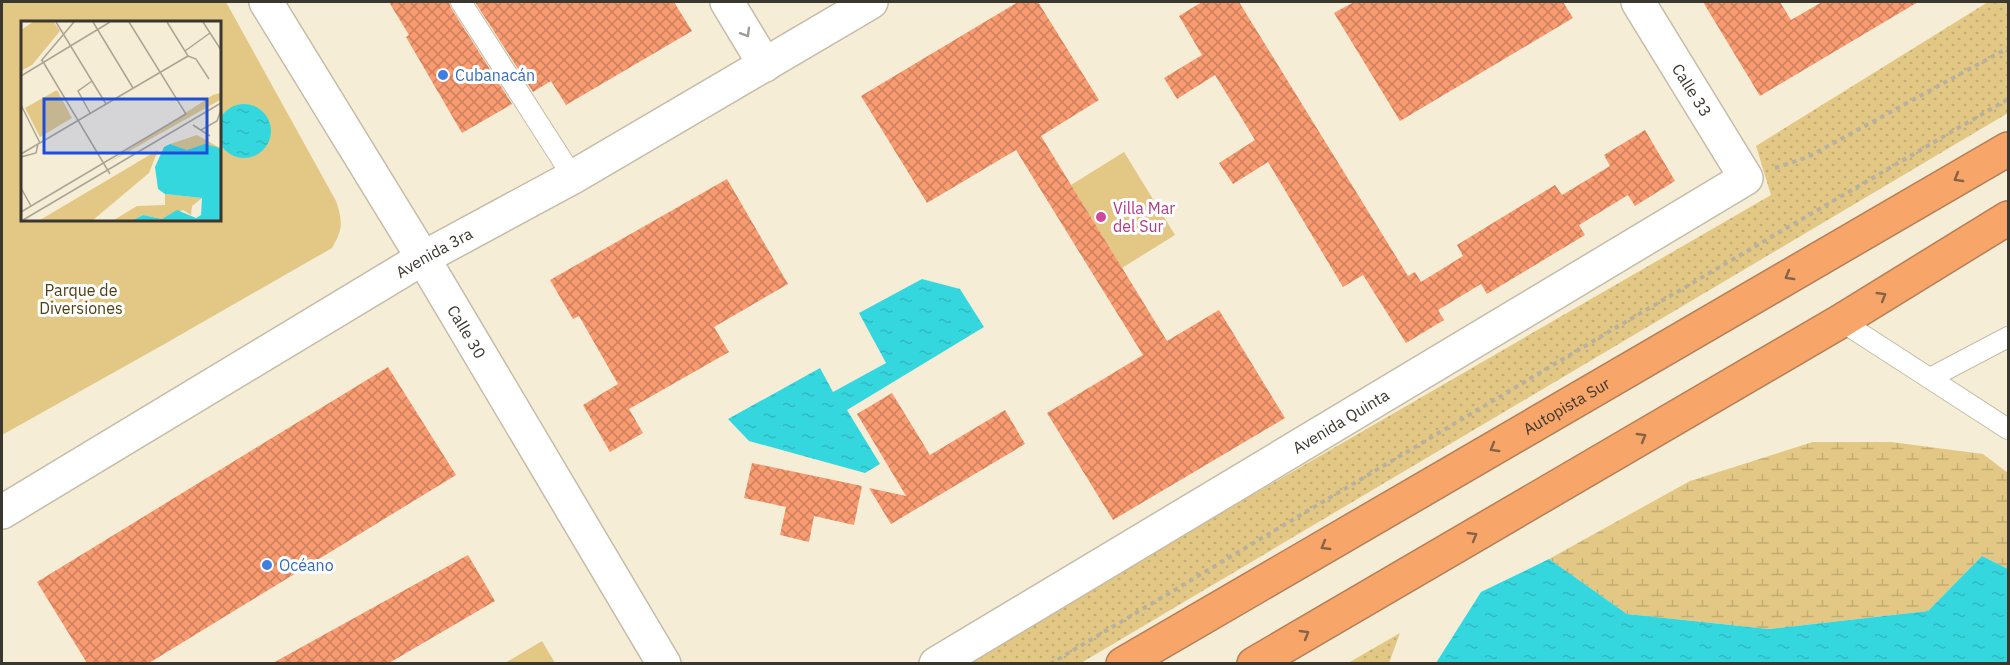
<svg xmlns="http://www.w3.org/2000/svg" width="2010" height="665" viewBox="0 0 2010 665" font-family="'IBM Plex Sans',sans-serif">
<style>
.grass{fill:url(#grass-dots)}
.wetland{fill:url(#wetland-marsh)}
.green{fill:#e2c884;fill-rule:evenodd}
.water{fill:url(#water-ripples)}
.building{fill:url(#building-cross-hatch)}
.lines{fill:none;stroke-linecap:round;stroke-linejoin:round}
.lane-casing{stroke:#c5bca7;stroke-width:22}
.street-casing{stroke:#c5bca7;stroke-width:36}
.secondary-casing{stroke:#c5bca7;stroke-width:36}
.highway-casing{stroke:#b57e55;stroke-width:36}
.path{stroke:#b8b1a0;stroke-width:4;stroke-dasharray:4.5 4.5;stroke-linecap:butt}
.lane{stroke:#fff;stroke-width:20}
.street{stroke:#fff;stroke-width:33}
.secondary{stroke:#fff;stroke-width:33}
.highway{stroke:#f7a569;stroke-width:33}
.oneway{stroke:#9c9b97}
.oneway2{stroke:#866346}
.shop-dot{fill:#3f7fe0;stroke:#fff;stroke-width:2}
.hotel-dot{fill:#d1479c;stroke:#fff;stroke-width:2}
.labels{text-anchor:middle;stroke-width:6;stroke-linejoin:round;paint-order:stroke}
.shop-label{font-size:16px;fill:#366cbe;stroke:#fff;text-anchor:start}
.street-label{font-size:16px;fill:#3a372f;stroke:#fff}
.hotel-label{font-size:16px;fill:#b23c85;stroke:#fff;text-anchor:start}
.park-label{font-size:16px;fill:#4f4016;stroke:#fff}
.inset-road{fill:none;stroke:#aba494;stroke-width:1.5}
.view{fill:#1d4ed8;fill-opacity:0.15;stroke:#1d4ed8;stroke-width:3}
.inset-edge{fill:none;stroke:#3a372f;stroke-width:3}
</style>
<defs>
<pattern id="grass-dots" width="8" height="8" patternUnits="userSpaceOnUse" patternTransform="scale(1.5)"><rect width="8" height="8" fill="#e2c884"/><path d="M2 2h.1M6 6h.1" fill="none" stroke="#c3ac72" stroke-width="1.8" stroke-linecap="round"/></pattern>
<pattern id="wetland-marsh" width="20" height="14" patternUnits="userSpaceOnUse" patternTransform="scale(1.5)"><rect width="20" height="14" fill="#e2c884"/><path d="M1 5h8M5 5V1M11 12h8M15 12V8" fill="none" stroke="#c3ac72"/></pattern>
<pattern id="water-ripples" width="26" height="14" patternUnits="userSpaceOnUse" patternTransform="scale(1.5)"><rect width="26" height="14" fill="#35d7df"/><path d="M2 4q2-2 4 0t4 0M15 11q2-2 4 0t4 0" fill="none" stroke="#30b9c0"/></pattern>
<pattern id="building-cross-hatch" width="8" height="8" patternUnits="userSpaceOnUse" patternTransform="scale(1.5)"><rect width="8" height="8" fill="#f99b70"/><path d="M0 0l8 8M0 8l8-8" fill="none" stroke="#cb7f5c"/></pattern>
</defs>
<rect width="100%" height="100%" fill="#f6edd7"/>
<g class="grass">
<path d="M1988 2H2008V113L1081 663 960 664 1771 195 1756 146Z"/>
<path d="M1400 633 1389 663H1348Z"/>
</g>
<path class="wetland" d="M1813 442H1891L1983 454 2008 473V569L1982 556 1928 611 1769 629 1627 614 1549 559 1690 481Z"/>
<g class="green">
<path d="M2 2H226L336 201C343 222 343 229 332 248L161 346 2 435ZM22 22H219V219H22Z"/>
<path d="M1124 152 1175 235 1122 268 1071 185Z"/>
<path d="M542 641 555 663H505Z"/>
</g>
<g class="water">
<circle cx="244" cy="131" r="27"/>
<path d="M922 279 960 289 984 327 847 410 880 464 865 473 749 441 728 419 820 368 833 392 886 363 859 313Z"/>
<path d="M1982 556 2008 569V663H1436L1481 592 1549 559 1627 614 1769 629 1928 611Z"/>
</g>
<g class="building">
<path d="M389 2H449L451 8 512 104 462 133 406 37 409 35Z"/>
<path d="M475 2H674L692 31 566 105 551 81 533 92Z"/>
<path d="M1018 2H1038L1099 100 1041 136 1167 341 1219 310 1285 418 1113 520 1047 413 1143 355 1016 150 927 203 861 96Z"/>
<path d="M1202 2H1239L1408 276 1415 272 1421 282 1463 256 1457 245 1555 185 1562 195 1610 166 1604 155 1645 130 1675 181 1635 206 1628 195 1579 225 1585 235 1487 294 1481 284 1438 310 1444 320 1406 343 1363 275 1343 287 1268 162 1233 184 1219 163 1255 140 1215 75 1177 99 1164 78 1202 55 1179 16Z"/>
<path d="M1354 2H1563L1573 18 1400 121 1334 13Z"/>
<path d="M1703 2H1780L1791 20 1822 2H1918L1760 96Z"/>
<path d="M727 179 788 284 714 327 729 352 629 409 643 433 610 452 583 405 618 384 579 316 573 319 550 280Z"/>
<path d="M388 367 456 475 149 663H87L37 582Z"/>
<path d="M892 393 930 455 1005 410 1025 444 891 524 869 488 906 496 857 414Z"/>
<path d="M752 463 862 486 854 525 814 516 809 542 780 535 786 507 744 498Z"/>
<path d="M468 555 495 601 389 663H273Z"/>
</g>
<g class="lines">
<defs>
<g id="lane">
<path d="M461 2 573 177"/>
<path d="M1841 321 2008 429"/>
<path d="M1930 378 2008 337"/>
</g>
<g id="street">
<path d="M727 2 765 65"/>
<path id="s1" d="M2 512 423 258 573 177 871 2"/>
<path id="s2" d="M936 664 1746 178 1638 2"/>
</g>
<g id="secondary">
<path id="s3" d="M266 2 423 258 664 664"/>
</g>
<g id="highway">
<path id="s4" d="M1123 664 2008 149"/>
<path d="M1254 664 1841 321 2008 218"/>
</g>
</defs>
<use href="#lane" class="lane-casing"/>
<use href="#street" class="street-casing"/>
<use href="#secondary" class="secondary-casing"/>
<use href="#highway" class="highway-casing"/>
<g class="path">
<path d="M1775 168 1808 157 2008 48"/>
<path d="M1050 664 1622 324 2008 99"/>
</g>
<use href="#lane" class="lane"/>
<use href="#street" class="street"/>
<use href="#secondary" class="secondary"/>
<use href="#highway" class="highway"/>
</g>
<defs><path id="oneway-chevron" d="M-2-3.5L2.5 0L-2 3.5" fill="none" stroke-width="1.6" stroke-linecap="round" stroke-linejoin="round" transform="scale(1.5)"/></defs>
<use class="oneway" href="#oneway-chevron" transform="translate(746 33) rotate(59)"/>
<g class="oneway2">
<use href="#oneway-chevron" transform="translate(1958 178) rotate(150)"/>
<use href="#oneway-chevron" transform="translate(1789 276) rotate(150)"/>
<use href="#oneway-chevron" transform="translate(1882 296) rotate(-31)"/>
<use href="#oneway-chevron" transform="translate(1642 437) rotate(-30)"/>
<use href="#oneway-chevron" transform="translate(1494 448) rotate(150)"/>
<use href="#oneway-chevron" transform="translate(1473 536) rotate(-30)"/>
<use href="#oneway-chevron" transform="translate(1325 546) rotate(150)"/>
<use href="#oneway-chevron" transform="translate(1305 634) rotate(-30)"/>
</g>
<g class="shop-dot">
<circle cx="443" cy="75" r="6"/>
<circle cx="267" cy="565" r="6"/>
</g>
<circle class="hotel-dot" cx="1101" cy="217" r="6"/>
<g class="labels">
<g class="shop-label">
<text x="455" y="81">Cubanacán</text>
<text x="279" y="571">Océano</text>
</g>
<g class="street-label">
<text transform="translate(1692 90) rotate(58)" y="6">Calle 33</text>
<text dy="6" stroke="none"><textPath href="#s1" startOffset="504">Avenida 3ra</textPath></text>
<text dy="6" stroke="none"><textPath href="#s3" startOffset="386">Calle 30</textPath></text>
<text dy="6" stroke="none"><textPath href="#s4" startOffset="513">Autopista Sur</textPath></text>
<text dy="6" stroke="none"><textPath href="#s2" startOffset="472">Avenida Quinta</textPath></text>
</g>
<g class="hotel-label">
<text x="1113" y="214">Villa Mar<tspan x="1113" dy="18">del Sur</tspan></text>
</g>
<g class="park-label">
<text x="81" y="296">Parque de<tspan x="81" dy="18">Diversiones</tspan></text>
</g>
</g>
<g transform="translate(21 21)">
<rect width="200" height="200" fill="#f6edd7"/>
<path d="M12 1H33L39 10 11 44 0 50V9ZM199 72V79L87 142 192 74ZM137 129 128 152 72 199H19Z" fill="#e2c884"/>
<path d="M176 114 199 127 166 129 149 123ZM144 173 181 177 171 185 170 194 162 189 141 198 122 194 112 199H93L116 185 144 184Z" fill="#e2c884"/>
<path d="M36 69 51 97 19 116 4 87Z" fill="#e2c884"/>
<path d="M149 123 166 129 184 123 199 127V199H112L122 194 141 198 156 189 175 197 180 194 181 177 144 173 137 168 134 146 143 126Z" fill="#35d7df"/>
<path class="inset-road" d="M35 1 85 83M72 1 112 67M146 1 167 35M182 1 200 29M164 30 189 12M167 35 175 38 188 58M21 39 89 153M20 40 53 1M0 55 89 1M0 84 19 122M69 92 57 70 71 60M172 104 189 115M180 109 196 100 200 89M0 133 167 35M0 136 15 132 17 123M0 167 10 185M0 191 165 93 108 1M2 199 200 82"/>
<path class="view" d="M23 78H186V132H23Z"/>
<rect width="200" height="200" class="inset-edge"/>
</g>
<rect width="2010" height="665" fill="none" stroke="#3a372f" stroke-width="6"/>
</svg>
